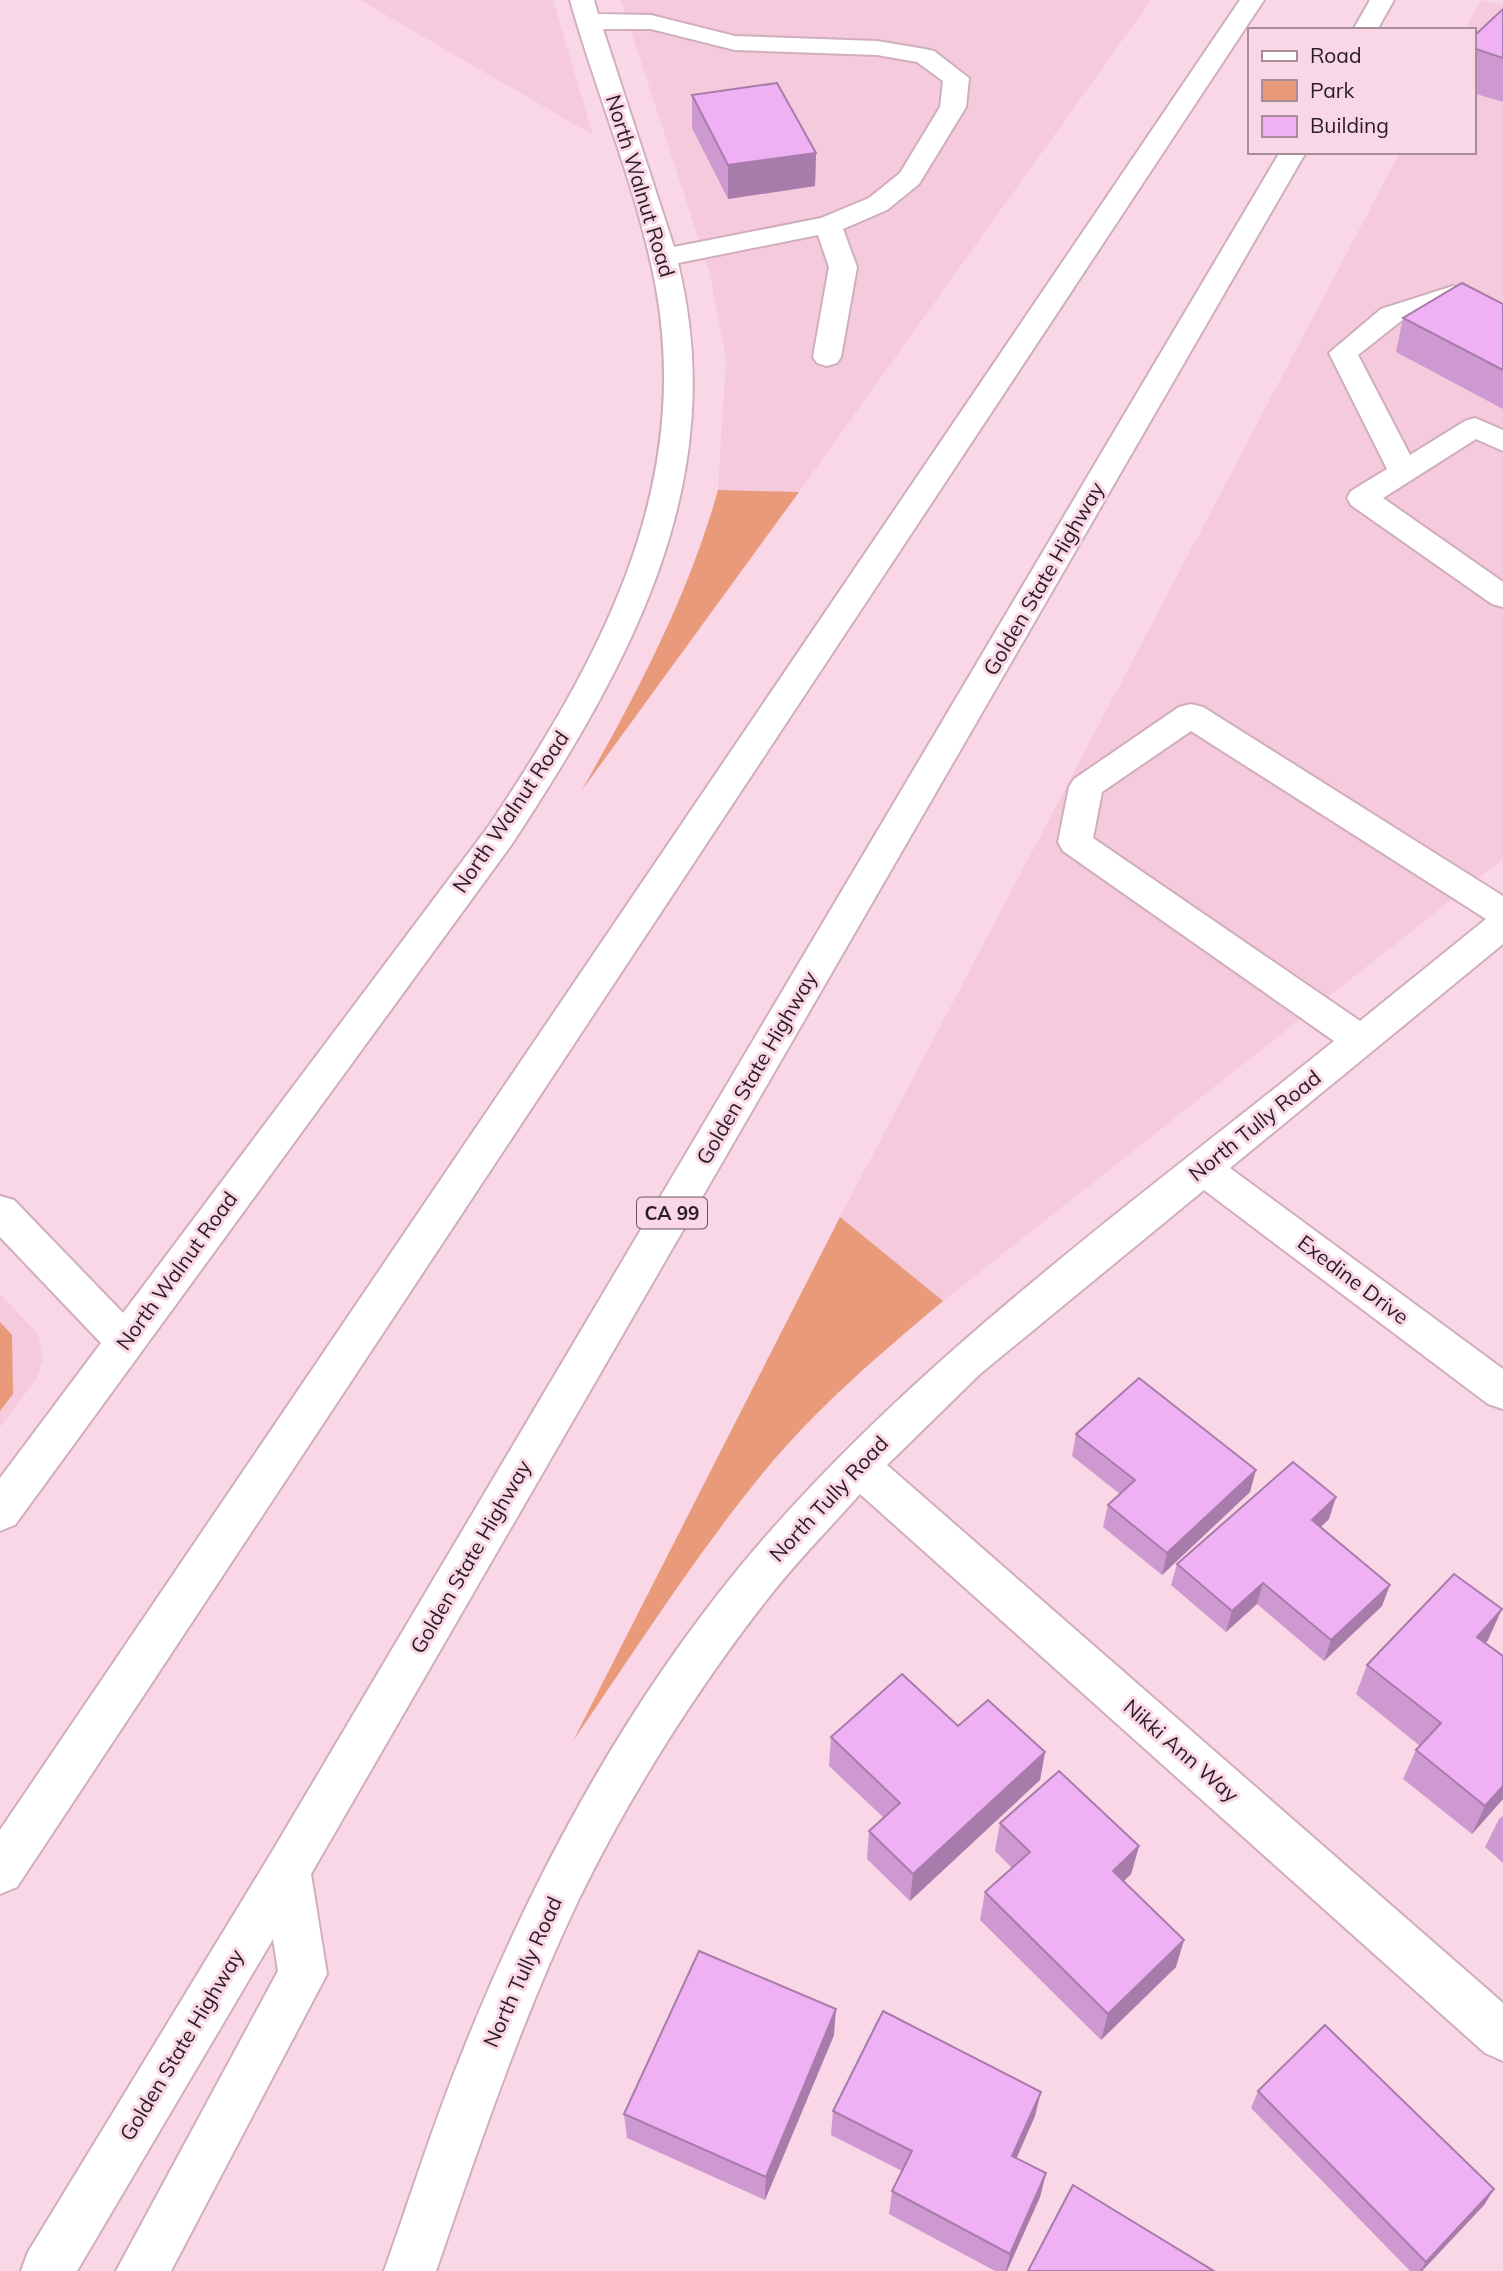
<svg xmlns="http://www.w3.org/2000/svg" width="1503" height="2271" viewBox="0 0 1503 2271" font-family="Mulish,sans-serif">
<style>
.built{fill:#f5cadc}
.green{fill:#e89a7a}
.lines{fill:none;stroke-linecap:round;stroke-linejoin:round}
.minor-casing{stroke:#d0aebc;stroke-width:4}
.highway-casing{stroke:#d0aebc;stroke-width:4}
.minor{fill:#fff;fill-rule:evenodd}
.highway{fill:#fff;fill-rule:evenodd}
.wall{fill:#ce98d1}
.shaded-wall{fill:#a77caa}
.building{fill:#efb1f3;stroke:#a77caa;stroke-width:2}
.labels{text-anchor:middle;stroke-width:6;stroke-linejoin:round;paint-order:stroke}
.shield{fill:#fad7e6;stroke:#68555e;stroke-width:2}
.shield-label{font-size:19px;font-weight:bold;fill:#2a1d23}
.street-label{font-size:21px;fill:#2a1d23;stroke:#fad7e6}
</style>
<rect width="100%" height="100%" fill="#fad7e6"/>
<g class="built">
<path d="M360 0H553L593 135Z"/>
<path d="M621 0H1151L799 492 718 490 726 359 710 274Z"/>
<path d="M1481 0 1503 5V859L943 1301 840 1217 1400 152H1473V30H1465Z"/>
<path d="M0 1294 37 1333 43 1359 36 1379 0 1427Z"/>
</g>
<g class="green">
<path d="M718 490 799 492 582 790C637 693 688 597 718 490Z"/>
<path d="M840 1217 943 1301C880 1354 815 1409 763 1473 694 1557 635 1651 573 1741Z"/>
<path d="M0 1322 12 1335 13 1394 0 1411Z"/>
</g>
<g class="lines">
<defs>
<g id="minor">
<path d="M570 0H594L598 14 651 15 735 36 877 41 925 49 934 51 969 78 966 107 919 184 887 210 843 229 857 267 841 357 837 363 827 366 817 363 813 357 829 267 818 235 678 263C732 483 629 665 512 844L15 1525 0 1531V1478L101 1343 0 1237V1196L14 1200 123 1313 488 827C597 664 693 492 656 288 638 190 597 96 570 0ZM603 29H651L735 50 877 55 917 62 943 81 940 107 900 173 869 198 821 218 674 247Z"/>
<path d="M1453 286 1503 308V327L1451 304 1401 321 1358 355 1410 455 1465 421 1475 418 1503 430V451L1476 439 1383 498 1503 582V607L1492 604 1351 505 1347 498 1351 491 1387 469 1329 353 1381 309Z"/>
<path d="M1191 704 1203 707 1503 896V944L1230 1168 1503 1369V1409L1488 1404 1204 1190 980 1374 887 1465 1503 2003V2061L1485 2053 860 1494C830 1528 797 1561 769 1597 698 1687 628 1798 578 1901 521 2021 479 2146 436 2271H384C410 2198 433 2124 462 2053 530 1882 621 1712 738 1569 906 1365 1130 1206 1334 1041L1063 851 1058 842 1069 787 1074 779 1179 707ZM1191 731 1486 919 1360 1021 1093 838 1102 792Z"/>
</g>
<g id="highway">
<path d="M1240 0H1264L17 1887 0 1894V1830Z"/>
<path d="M1370 0H1394L1377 30H1353Z"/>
<path d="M1280 152H1306L311 1874 327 1974 171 2271H116L278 1971 273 1939 77 2271H21L28 2252 270 1855Z"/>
</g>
</defs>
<use href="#minor" class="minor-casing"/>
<use href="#highway" class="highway-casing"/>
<use href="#minor" class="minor"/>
<use href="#highway" class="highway"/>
</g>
<g class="wall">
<path d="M1503 9V102L1473 93V37Z"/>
<path d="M692 95 816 153 815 186 728 199 692 128Z"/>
<path d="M1503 304V409L1396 352 1403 318Z"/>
<path d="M1076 1434 1250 1492 1162 1575 1103 1527 1108 1505 1120 1494 1072 1456Z"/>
<path d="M1329 1519 1321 1527 1382 1606 1324 1661 1257 1604 1226 1632 1171 1585 1177 1564Z"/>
<path d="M1488 1640 1485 1643 1503 1656V1799L1472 1834 1403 1779 1416 1750 1420 1746 1356 1694 1367 1665Z"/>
<path d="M958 1726 1045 1752 1040 1780 910 1901 867 1859 869 1831 884 1818 829 1766 831 1737Z"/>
<path d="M1503 1816V1863L1485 1847 1499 1819Z"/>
<path d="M1000 1823 1139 1846 1131 1874 1123 1881 1176 1967 1101 2040 980 1920 985 1892 1012 1868 995 1851Z"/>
<path d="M834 2035 765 2200 627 2138 624 2114Z"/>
<path d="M1258 2091 1494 2189 1484 2205 1422 2271H1410L1251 2108Z"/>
<path d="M833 2111 1035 2116 1016 2158 1046 2173 1040 2197 1007 2271H995L889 2214 892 2191 902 2171 831 2135Z"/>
</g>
<g class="shaded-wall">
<path d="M816 153 815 186 728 199V165Z"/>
<path d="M1256 1470 1250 1492 1162 1575 1167 1553Z"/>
<path d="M1336 1497 1329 1519 1305 1541 1312 1520Z"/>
<path d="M1263 1583 1257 1604 1226 1632 1232 1611Z"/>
<path d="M1390 1585 1382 1606 1324 1661 1331 1640Z"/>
<path d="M1502 1609 1488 1640 1464 1667 1477 1637Z"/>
<path d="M1045 1752 1040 1780 910 1901 913 1874Z"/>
<path d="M1503 1786V1799L1472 1834 1485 1806Z"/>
<path d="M1139 1846 1131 1874 1106 1899 1113 1871Z"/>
<path d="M1184 1940 1176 1967 1101 2040 1108 2014Z"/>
<path d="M836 2009 834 2035 765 2200 766 2177Z"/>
<path d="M1041 2092 1035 2116 1007 2180 1012 2156Z"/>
<path d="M1046 2173 1040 2197 1007 2271H1006L1010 2254Z"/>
<path d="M1494 2189 1484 2205 1422 2271H1420L1426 2262Z"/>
</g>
<g class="building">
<path d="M1503 9V58L1473 48V37Z"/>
<path d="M777 83 816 153 728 165 692 95Z"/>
<path d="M1462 283 1503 304V370L1403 318Z"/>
<path d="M1139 1378 1256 1470 1167 1553 1108 1505 1135 1480 1076 1434Z"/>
<path d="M1293 1462 1336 1497 1312 1520 1390 1585 1331 1640 1263 1583 1232 1611 1177 1564Z"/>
<path d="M1454 1574 1502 1609 1477 1637 1503 1656V1786L1485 1806 1416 1750 1441 1723 1367 1665Z"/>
<path d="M902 1674 958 1726 988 1700 1045 1752 913 1874 869 1831 900 1803 831 1737Z"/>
<path d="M1059 1771 1139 1846 1113 1871 1184 1940 1108 2014 985 1892 1030 1852 1000 1823Z"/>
<path d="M699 1951 836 2009 766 2177 624 2114Z"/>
<path d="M883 2011 1041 2092 1012 2156 1046 2173 1010 2254 892 2191 912 2151 833 2111Z"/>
<path d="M1325 2025 1494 2189 1426 2262 1258 2091Z"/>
<path d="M1073 2185 1214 2271H1028Z"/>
</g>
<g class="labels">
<rect class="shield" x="637" y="1197.5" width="70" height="31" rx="5"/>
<g class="shield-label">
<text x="672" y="1220">CA 99</text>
</g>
<g class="street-label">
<text transform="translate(640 186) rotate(73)" y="7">North Walnut Road</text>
<text transform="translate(1044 579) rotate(-60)" y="7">Golden State Highway</text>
<text transform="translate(511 812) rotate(-56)" y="7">North Walnut Road</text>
<text transform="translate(757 1068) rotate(-60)" y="7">Golden State Highway</text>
<text transform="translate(1255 1126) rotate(-39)" y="7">North Tully Road</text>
<text transform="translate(177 1271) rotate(-54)" y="7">North Walnut Road</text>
<text transform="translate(1353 1280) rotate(37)" y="7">Exedine Drive</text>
<text transform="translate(829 1499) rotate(-47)" y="7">North Tully Road</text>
<text transform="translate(471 1557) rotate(-60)" y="7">Golden State Highway</text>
<text transform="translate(1181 1751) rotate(41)" y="7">Nikki Ann Way</text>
<text transform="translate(523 1972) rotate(-66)" y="7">North Tully Road</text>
<text transform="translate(182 2045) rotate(-59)" y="7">Golden State Highway</text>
</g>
</g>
<rect x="1248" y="28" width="228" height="126" fill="#fad7e6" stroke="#a78d98" stroke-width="2"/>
<rect x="1262" y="51" width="35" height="10" fill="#ffffff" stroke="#a78d98" stroke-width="2"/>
<text x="1310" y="63" font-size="21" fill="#2a1d23">Road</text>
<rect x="1262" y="80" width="35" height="21" fill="#e89a7a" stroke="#a78d98" stroke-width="2"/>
<text x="1310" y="98" font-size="21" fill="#2a1d23">Park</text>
<rect x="1262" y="116" width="35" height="21" fill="#efb1f3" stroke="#a78d98" stroke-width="2"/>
<text x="1310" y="133" font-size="21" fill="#2a1d23">Building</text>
</svg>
